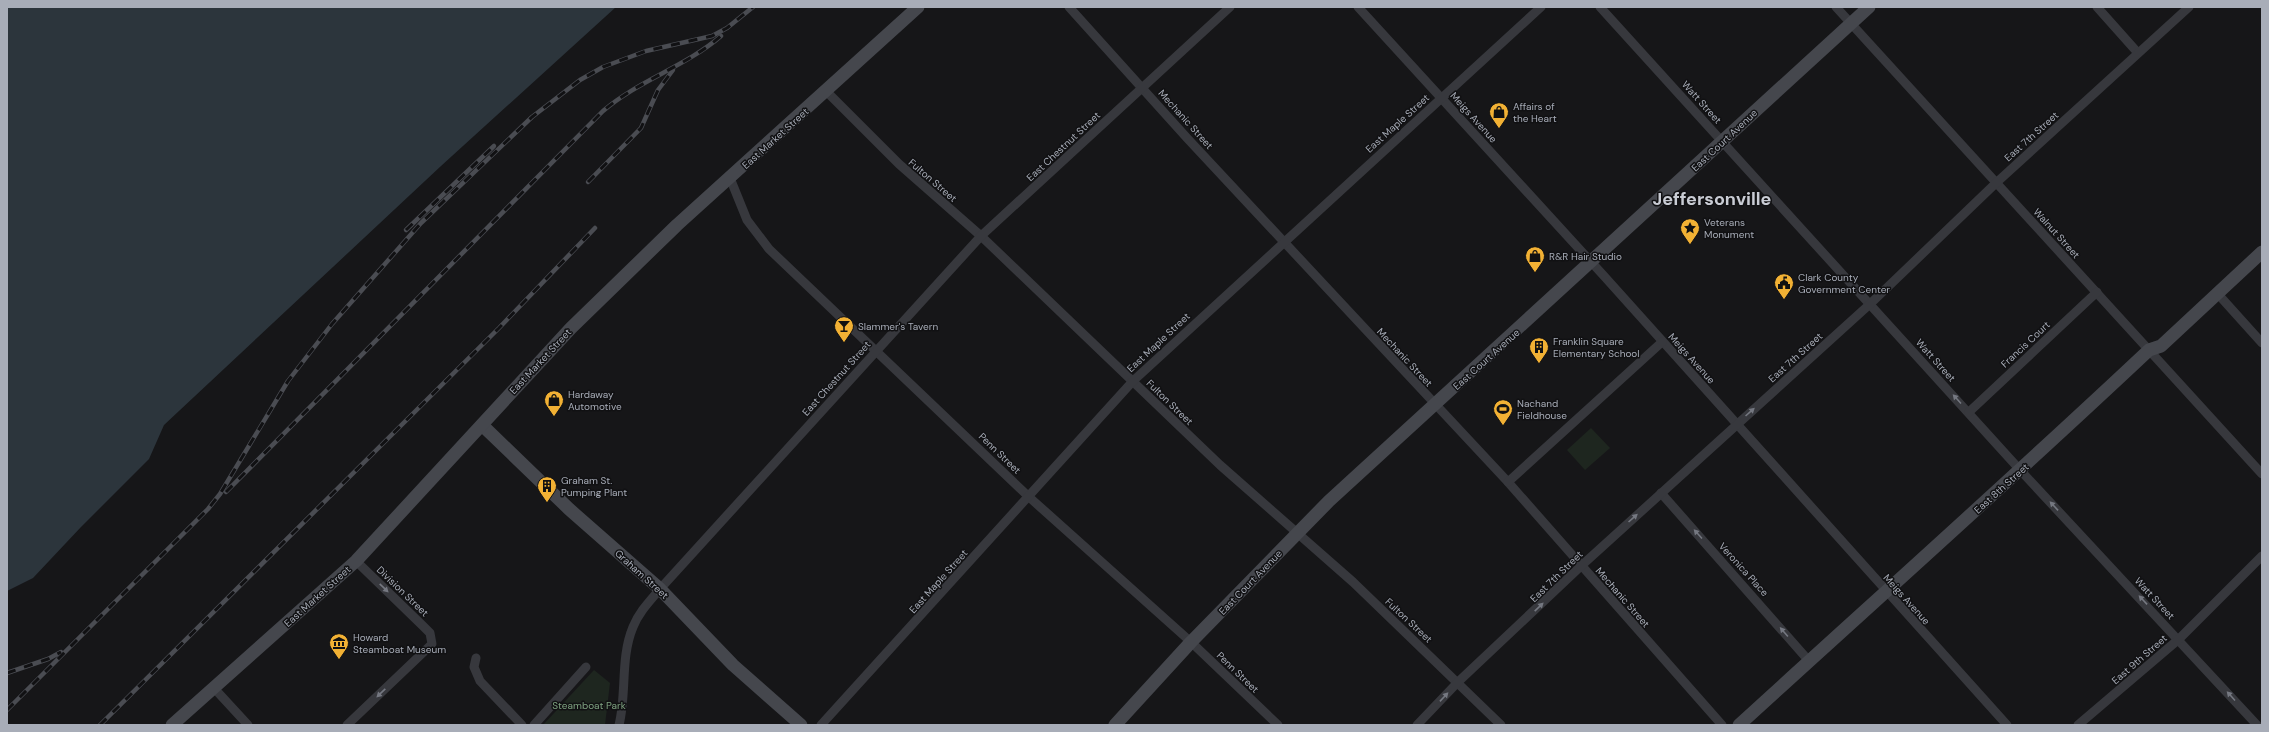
<svg xmlns="http://www.w3.org/2000/svg" width="2269" height="732" viewBox="0 0 2269 732" font-family="'DM Sans',sans-serif">
<style>
.green{fill:#1e261f}
.water{fill:#2c353c}
.lines{fill:none;stroke-linecap:round;stroke-linejoin:round}
.street{stroke:#37383d;stroke-width:9}
.secondary{stroke:#45474d;stroke-width:13}
.rail-casing{stroke:#4a4c52;stroke-width:4.5}
.rail{stroke:#111113;stroke-width:3;stroke-dasharray:9;stroke-linecap:butt}
.oneway{fill:#757881}
.labels{text-anchor:middle;stroke-width:3;stroke-linejoin:round;paint-order:stroke}
.street-label{font-size:10px;fill:#a8adb8;stroke:#111113}
.poi-label{font-size:10px;fill:#a8adb8;stroke:#111113;text-anchor:start}
.park-label{font-size:10px;fill:#7fa381;stroke:#111113}
.town-label{font-size:18px;font-weight:bold;fill:#c9ccd4;stroke:#111113}
</style>
<rect width="100%" height="100%" fill="#161618"/>
<g class="green">
<path d="M1591 428 1610 448 1585 470 1567 450Z"/>
<path d="M594 670 610 683 605 725H543Z"/>
</g>
<path class="water" d="M7 7H616L441 166 164 425 149 459 81 527 33 578 7 591Z"/>
<g class="lines">
<g class="street">
<path d="M1069 7 1187 138 1508 482 1722 725"/>
<path d="M1358 7 1604 276 2007 725"/>
<path d="M1600 7 2021 471 2257 725"/>
<path d="M1836 7 2262 474"/>
<path d="M2097 7 2138 53"/>
<path d="M826 91 899 164 981 236 1220 465 1353 582 1501 725"/>
<path d="M730 178 747 220 769 249 1029 497 1191 642 1278 725"/>
<path d="M2217 293 2262 343"/>
<path d="M1969 412 2097 292"/>
<path d="M1508 482 1662 342"/>
<path d="M1661 493 1809 661"/>
<path d="M476 658 474 667 480 681 522 725"/>
<path d="M213 687 248 725"/>
<path d="M347 725 432 644 430 633 422 625 356 561"/>
<path d="M534 725 586 667"/>
<path d="M619 725C627 693 620 658 633 627 639 612 650 601 660 589L981 236 1230 7"/>
<path d="M821 725 1133 381 1541 7"/>
<path d="M1417 725 1458 682 1581 566 1870 304 1996 183 2189 7"/>
<path d="M2078 725 2179 639 2262 556"/>
</g>
<g class="secondary">
<path d="M482 425 569 509 660 589 733 665 801 725"/>
<path d="M172 725 356 561 571 328 677 225 918 7"/>
<path d="M1115 725 1191 642 1329 501 1869 7"/>
<path d="M1739 725C1876 600 2014 477 2149 350L2161 346 2262 252"/>
</g>
<defs>
<g id="rail">
<path d="M588 182 641 128 658 90 673 70"/>
<path d="M406 230 494 146"/>
<path d="M226 492 603 111C639 80 685 67 721 36"/>
<path d="M7 673 48 659 61 652"/>
<path d="M7 710 208 509 220 494 288 381 332 324 421 223 532 117 580 80 603 67 646 51 712 36 727 28 753 7"/>
<path d="M100 725 499 328 595 228"/>
</g>
</defs>
<use href="#rail" class="rail-casing"/>
<use href="#rail" class="rail"/>
</g>
<defs><path id="oneway-solid" d="M-6-.8H1V-3.2L6.5 0L1 3.2V.8H-6Z"/></defs>
<g class="oneway">
<use href="#oneway-solid" transform="translate(1957 399) rotate(-132)"/>
<use href="#oneway-solid" transform="translate(1750 412) rotate(-42)"/>
<use href="#oneway-solid" transform="translate(2054 506) rotate(-133)"/>
<use href="#oneway-solid" transform="translate(1633 518) rotate(-42)"/>
<use href="#oneway-solid" transform="translate(1698 534) rotate(-132)"/>
<use href="#oneway-solid" transform="translate(384 588) rotate(44)"/>
<use href="#oneway-solid" transform="translate(2143 600) rotate(-133)"/>
<use href="#oneway-solid" transform="translate(1539 607) rotate(-44)"/>
<use href="#oneway-solid" transform="translate(1784 632) rotate(-131)"/>
<use href="#oneway-solid" transform="translate(381 693) rotate(136)"/>
<use href="#oneway-solid" transform="translate(2231 696) rotate(-132)"/>
<use href="#oneway-solid" transform="translate(1444 697) rotate(-47)"/>
</g>
<defs>
<symbol id="shop-pin" viewBox="-11 -11 22 30"><path d="M0 17L-7.5 6A9.5 9.5 0 1 1 7.5 6Z" fill="#f2b134" stroke="#111113"/><path d="M-5-2.5h2.3a2.7 3.5 0 0 1 5.4 0H5L5.5 6h-11ZM-1.5-2.5h3a1.5 2.3 0 0 0-3 0Z" fill="#111"/></symbol>
<symbol id="sight-pin" viewBox="-11 -11 22 30"><path d="M0 17L-7.5 6A9.5 9.5 0 1 1 7.5 6Z" fill="#f2b134" stroke="#111113"/><path d="M0-6L1.8-2.2L6-1.7L2.9 1.2L3.7 5.4L0 3.3L-3.7 5.4L-2.9 1.2L-6-1.7L-1.8-2.2Z" fill="#111"/></symbol>
<symbol id="civic-pin" viewBox="-11 -11 22 30"><path d="M0 17L-7.5 6A9.5 9.5 0 1 1 7.5 6Z" fill="#f2b134" stroke="#111113"/><path d="M-.6-6.5H3V-4.5H.6V-3L4-1V1h2V6H-6V1h2V-1L-.6-3ZM-1.2 2.5V6h2.4V2.5Z" fill="#111"/></symbol>
<symbol id="bar-pin" viewBox="-11 -11 22 30"><path d="M0 17L-7.5 6A9.5 9.5 0 1 1 7.5 6Z" fill="#f2b134" stroke="#111113"/><path d="M-6-5H6L.8 .8V4.5H3.5V6h-7V4.5H-.8V.8Z" fill="#111"/></symbol>
<symbol id="building-pin" viewBox="-11 -11 22 30"><path d="M0 17L-7.5 6A9.5 9.5 0 1 1 7.5 6Z" fill="#f2b134" stroke="#111113"/><path d="M-4-6H4V6H1V3H-1V6H-4ZM-2.5-4.3h1.7v1.8h-1.7ZM.8-4.3h1.7v1.8H.8ZM-2.5-1h1.7V.8h-1.7ZM.8-1h1.7V.8H.8Z" fill="#111"/></symbol>
<symbol id="stadium-pin" viewBox="-11 -11 22 30"><path d="M0 17L-7.5 6A9.5 9.5 0 1 1 7.5 6Z" fill="#f2b134" stroke="#111113"/><path d="M0-5a6.5 5 0 1 0 0 10a6.5 5 0 1 0 0-10ZM-3.5-1.8h7v3.6h-7Z" fill="#111"/></symbol>
<symbol id="museum-pin" viewBox="-11 -11 22 30"><path d="M0 17L-7.5 6A9.5 9.5 0 1 1 7.5 6Z" fill="#f2b134" stroke="#111113"/><path d="M0-6L6-3V-2H-6V-3ZM-5-1h2V3h-2ZM-1-1h2V3h-2ZM3-1h2V3H3ZM-6 4H6V6H-6Z" fill="#111"/></symbol>
</defs>
<g fill-rule="evenodd">
<use href="#shop-pin" x="1488" y="101" width="22" height="30"/>
<use href="#sight-pin" x="1679" y="217" width="22" height="30"/>
<use href="#shop-pin" x="1524" y="245" width="22" height="30"/>
<use href="#civic-pin" x="1773" y="272" width="22" height="30"/>
<use href="#bar-pin" x="833" y="315" width="22" height="30"/>
<use href="#building-pin" x="1528" y="336" width="22" height="30"/>
<use href="#shop-pin" x="543" y="389" width="22" height="30"/>
<use href="#stadium-pin" x="1492" y="398" width="22" height="30"/>
<use href="#building-pin" x="536" y="475" width="22" height="30"/>
<use href="#museum-pin" x="328" y="632" width="22" height="30"/>
</g>
<g class="labels">
<g class="street-label">
<text transform="translate(1702 102) rotate(48)" y="4">Watt Street</text>
<text transform="translate(1474 117) rotate(48)" y="4">Meigs Avenue</text>
<text transform="translate(1186 119) rotate(48)" y="4">Mechanic Street</text>
<text transform="translate(1397 123) rotate(-42)" y="4">East Maple Street</text>
<text transform="translate(2031 136) rotate(-42)" y="4">East 7th Street</text>
<text transform="translate(775 138) rotate(-42)" y="4">East Market Street</text>
<text transform="translate(1724 140) rotate(-43)" y="4">East Court Avenue</text>
<text transform="translate(1063 146) rotate(-43)" y="4">East Chestnut Street</text>
<text transform="translate(933 180) rotate(41)" y="4">Fulton Street</text>
<text transform="translate(2057 233) rotate(48)" y="4">Walnut Street</text>
<text transform="translate(1158 342) rotate(-43)" y="4">East Maple Street</text>
<text transform="translate(2025 344) rotate(-43)" y="4">Francis Court</text>
<text transform="translate(1405 357) rotate(47)" y="4">Mechanic Street</text>
<text transform="translate(1795 357) rotate(-42)" y="4">East 7th Street</text>
<text transform="translate(1692 358) rotate(48)" y="4">Meigs Avenue</text>
<text transform="translate(1486 359) rotate(-42)" y="4">East Court Avenue</text>
<text transform="translate(1936 360) rotate(48)" y="4">Watt Street</text>
<text transform="translate(540 361) rotate(-47)" y="4">East Market Street</text>
<text transform="translate(836 378) rotate(-48)" y="4">East Chestnut Street</text>
<text transform="translate(1170 402) rotate(44)" y="4">Fulton Street</text>
<text transform="translate(1000 453) rotate(44)" y="4">Penn Street</text>
<text transform="translate(2001 488) rotate(-42)" y="4">East 8th Street</text>
<text transform="translate(1744 569) rotate(48)" y="4">Veronica Place</text>
<text transform="translate(642 574) rotate(42)" y="4">Graham Street</text>
<text transform="translate(1556 576) rotate(-44)" y="4">East 7th Street</text>
<text transform="translate(938 581) rotate(-48)" y="4">East Maple Street</text>
<text transform="translate(1250 582) rotate(-46)" y="4">East Court Avenue</text>
<text transform="translate(403 591) rotate(44)" y="4">Division Street</text>
<text transform="translate(317 596) rotate(-42)" y="4">East Market Street</text>
<text transform="translate(1623 597) rotate(49)" y="4">Mechanic Street</text>
<text transform="translate(2155 598) rotate(47)" y="4">Watt Street</text>
<text transform="translate(1907 599) rotate(48)" y="4">Meigs Avenue</text>
<text transform="translate(1409 620) rotate(43)" y="4">Fulton Street</text>
<text transform="translate(2139 659) rotate(-41)" y="4">East 9th Street</text>
<text transform="translate(1238 672) rotate(44)" y="4">Penn Street</text>
</g>
<g class="poi-label">
<text x="1513" y="110">Affairs of<tspan x="1513" dy="12">the Heart</tspan></text>
<text x="1704" y="226">Veterans<tspan x="1704" dy="12">Monument</tspan></text>
<text x="1549" y="260">R&amp;R Hair Studio</text>
<text x="1798" y="281">Clark County<tspan x="1798" dy="12">Government Center</tspan></text>
<text x="858" y="330">Slammer's Tavern</text>
<text x="1553" y="345">Franklin Square<tspan x="1553" dy="12">Elementary School</tspan></text>
<text x="568" y="398">Hardaway<tspan x="568" dy="12">Automotive</tspan></text>
<text x="1517" y="407">Nachand<tspan x="1517" dy="12">Fieldhouse</tspan></text>
<text x="561" y="484">Graham St.<tspan x="561" dy="12">Pumping Plant</tspan></text>
<text x="353" y="641">Howard<tspan x="353" dy="12">Steamboat Museum</tspan></text>
</g>
<g class="park-label">
<text x="589" y="709">Steamboat Park</text>
</g>
<g class="town-label">
<text x="1712" y="205">Jeffersonville</text>
</g>
</g>
<rect width="2269" height="732" fill="none" stroke="#a8adb8" stroke-width="16"/>
</svg>
